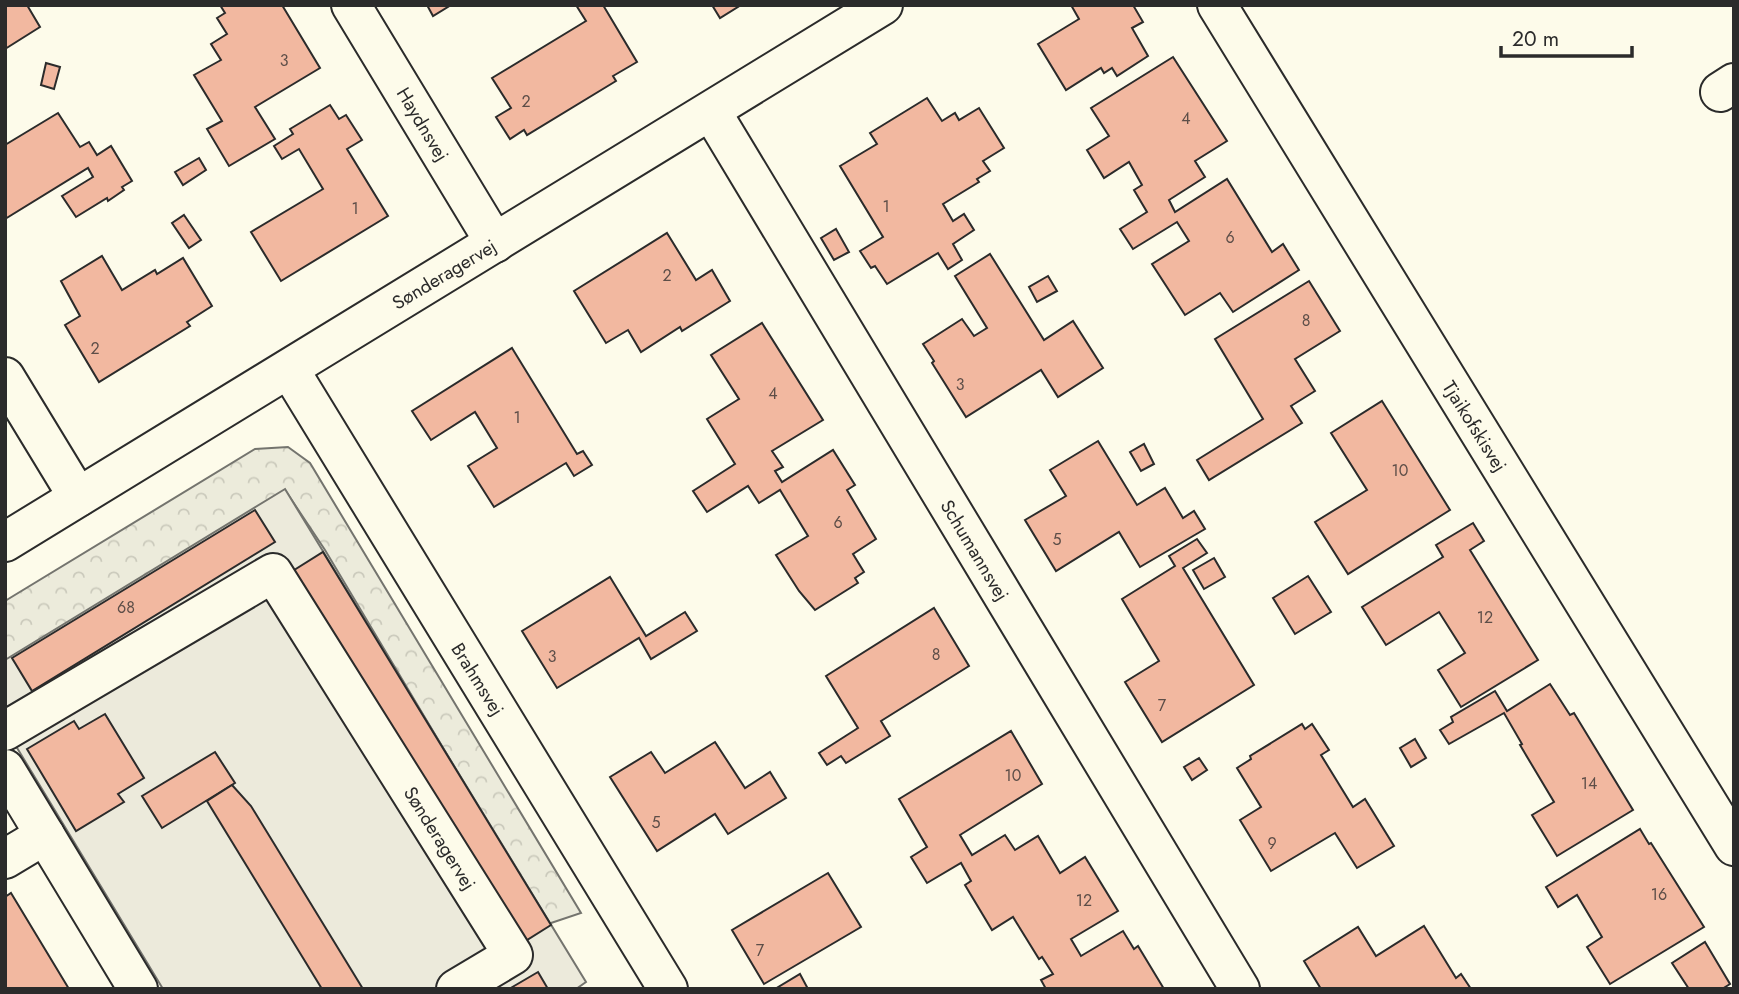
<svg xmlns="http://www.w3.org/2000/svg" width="1739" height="994" viewBox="0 0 1739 994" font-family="Jost,sans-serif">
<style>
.forest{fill:url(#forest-crowns);stroke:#74746e;stroke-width:2}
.parking{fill:#eceadb;stroke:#74746e;stroke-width:2}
.building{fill:#f2b8a0;stroke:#2b2b2b;stroke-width:2}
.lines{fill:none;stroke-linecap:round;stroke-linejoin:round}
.minor-casing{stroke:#2b2b2b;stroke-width:42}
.minor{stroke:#fdfbea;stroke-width:38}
.labels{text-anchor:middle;stroke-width:5;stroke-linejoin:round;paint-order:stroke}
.number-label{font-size:16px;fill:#5d4e48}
.street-label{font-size:19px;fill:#2b2b2b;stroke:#fdfbea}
</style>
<defs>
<pattern id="forest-crowns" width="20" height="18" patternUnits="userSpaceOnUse" patternTransform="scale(1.75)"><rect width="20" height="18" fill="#ecebdb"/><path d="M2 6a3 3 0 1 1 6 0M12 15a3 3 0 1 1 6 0" fill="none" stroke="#cbcabc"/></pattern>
</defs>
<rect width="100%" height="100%" fill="#fdfbea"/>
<path class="forest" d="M288 447 310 463 581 913 548 924 325 550 285 490 5 699V601L255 449Z"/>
<path class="parking" d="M285 489 586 982 576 989H163L5 728V660Z"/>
<g class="building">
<path d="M5 5H27L40 27 5 49Z"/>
<path d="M220 5H282L320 68 255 107 275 139 229 166 207 129 222 121 194 75 221 60 211 44 227 34 217 18 225 13Z"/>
<path d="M427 5H451L433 16Z"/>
<path d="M576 5H603L637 62 613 76 616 81 527 135 524 130 510 139 496 117 511 108 492 78 586 21Z"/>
<path d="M712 5H741L720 18Z"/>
<path d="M1071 5H1133L1143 22 1132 28 1148 56 1117 76 1112 68 1104 73 1101 68 1066 90 1038 44 1079 19Z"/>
<path d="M1173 57 1227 141 1195 161 1205 177 1169 200 1175 212 1227 179 1272 252 1283 244 1299 270 1233 312 1220 293 1185 315 1152 264 1189 241 1177 222 1133 249 1120 229 1147 212 1134 190 1142 185 1129 162 1104 178 1087 150 1109 136 1091 108Z"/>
<path d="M46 63 60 67 54 89 41 85Z"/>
<path d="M927 98 942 121 955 113 959 120 979 108 1004 148 983 161 990 171 977 179 979 182 943 204 953 221 964 214 974 230 953 244 962 260 948 269 938 253 887 284 875 266 871 268 860 251 883 237 840 166 877 144 870 133Z"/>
<path d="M330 105 339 119 346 115 362 140 347 149 388 216 281 281 251 232 323 189 299 149 282 159 274 146 293 134 290 129Z"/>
<path d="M58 113 80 147 89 142 97 155 111 146 132 181 122 187 124 190 108 201 107 198 76 217 62 196 93 177 88 168 5 219V145Z"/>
<path d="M199 158 206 170 183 185 175 172Z"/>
<path d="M184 215 201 240 189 248 172 223Z"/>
<path d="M836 229 849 252 834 260 821 238Z"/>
<path d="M667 233 696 280 712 270 730 301 682 331 680 327 641 352 628 330 606 343 574 291Z"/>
<path d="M990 254 1044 340 1073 321 1103 368 1058 397 1041 370 966 417 932 363 934 361 923 344 962 319 974 336 987 328 955 276Z"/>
<path d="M102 256 122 290 155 270 157 274 183 258 212 306 187 322 190 326 99 382 65 325 80 316 61 281Z"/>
<path d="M1048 276 1057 291 1037 302 1029 287Z"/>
<path d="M1309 281 1340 331 1295 359 1315 391 1291 406 1302 423 1209 480 1197 460 1263 419 1215 339Z"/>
<path d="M762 323 823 420 772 451 783 467 775 471 782 482 833 450 855 485 847 490 876 539 853 554 864 572 855 578 858 583 815 610 799 591 776 555 808 536 780 490 759 503 748 486 707 512 693 491 735 464 707 419 739 399 711 355Z"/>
<path d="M512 348 577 454 583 451 592 465 574 476 566 463 494 507 468 466 497 448 475 412 431 440 412 411Z"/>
<path d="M1382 401 1450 510 1348 574 1315 522 1367 490 1331 433Z"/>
<path d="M1098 441 1137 505 1165 488 1183 518 1194 511 1205 529 1140 567 1119 532 1056 571 1025 520 1066 496 1050 470Z"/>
<path d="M1144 444 1154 464 1141 471 1130 452Z"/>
<path d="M255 510 275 542 32 691 12 658Z"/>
<path d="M1473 523 1484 541 1470 550 1538 660 1461 707 1438 670 1465 653 1439 612 1386 645 1362 607 1443 557 1436 545Z"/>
<path d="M1197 539 1207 553 1183 568 1254 685 1162 742 1125 682 1159 661 1122 599 1175 566 1169 556Z"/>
<path d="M323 552 551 925 519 945 291 572Z"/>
<path d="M1214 558 1225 577 1204 589 1193 570Z"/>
<path d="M1308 576 1331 612 1295 634 1273 598Z"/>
<path d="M610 577 646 636 685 612 697 631 651 659 639 638 557 688 522 631Z"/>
<path d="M934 608 969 666 881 721 890 736 846 763 841 756 827 765 819 753 858 728 826 676Z"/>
<path d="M1550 684 1570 715 1574 713 1633 810 1557 856 1532 815 1554 802 1520 745 1522 744 1504 713 1449 744 1440 730 1453 722 1451 717 1495 691 1507 711Z"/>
<path d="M105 714 144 778 118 794 124 802 76 831 27 749 74 721 79 729Z"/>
<path d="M1302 724 1305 729 1312 724 1329 750 1321 755 1353 807 1365 799 1394 846 1357 868 1335 833 1271 871 1240 820 1261 807 1237 768 1251 759 1250 756Z"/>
<path d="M1011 731 1042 784 960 835 972 855 1005 835 1015 850 1038 836 1060 873 1085 857 1118 911 1071 939 1081 956 1123 931 1134 949 1138 946 1164 989H1046L1041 980 1053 974 1042 957 1039 959 1013 917 992 930 965 885 971 881 961 863 927 883 911 857 927 847 899 799Z"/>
<path d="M1415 739 1426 758 1411 767 1400 748Z"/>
<path d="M715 742 745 788 770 772 786 798 728 834 715 814 657 851 610 777 651 752 665 773Z"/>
<path d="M215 752 235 783 162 828 142 796Z"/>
<path d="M1199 758 1207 770 1192 780 1184 767Z"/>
<path d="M232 785 251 806 363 989H322L207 801Z"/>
<path d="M1640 829 1649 844 1651 843 1704 927 1610 984 1587 947 1602 937 1577 895 1558 907 1546 887Z"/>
<path d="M828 873 861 927 764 984 732 930Z"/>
<path d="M11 893 69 989H5V897Z"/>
<path d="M1424 926 1456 978 1461 974 1471 989H1321L1304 961 1358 927 1376 956Z"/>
<path d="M1705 942 1730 984 1722 989H1689L1672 963Z"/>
<path d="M538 972 548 989H509Z"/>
<path d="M800 974 808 989H775Z"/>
</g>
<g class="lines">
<defs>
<g id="minor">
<path d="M351 5 495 243"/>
<path d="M1217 5 1734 846"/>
<path d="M1720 92 1734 83"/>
<path d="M711 111 1240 989"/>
<path d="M289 369 668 989"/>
<path d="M5 377 78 497"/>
<path d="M5 542 883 5"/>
<path d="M5 731 273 573 513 955 456 989"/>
<path d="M5 769 138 989"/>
<path d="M5 859 45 835"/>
</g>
</defs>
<use href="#minor" class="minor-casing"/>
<use href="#minor" class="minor"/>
</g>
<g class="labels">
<g class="number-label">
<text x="284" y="66">3</text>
<text x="526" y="107">2</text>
<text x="1186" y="124">4</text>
<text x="886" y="212">1</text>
<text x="355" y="214">1</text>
<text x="1230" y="243">6</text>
<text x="667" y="281">2</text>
<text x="1306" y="326">8</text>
<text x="95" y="354">2</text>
<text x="960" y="390">3</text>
<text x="773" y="399">4</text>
<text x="517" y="423">1</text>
<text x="1400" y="476">10</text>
<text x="838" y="528">6</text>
<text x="1057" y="545">5</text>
<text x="126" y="613">68</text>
<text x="1485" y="623">12</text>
<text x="936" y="660">8</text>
<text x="552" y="662">3</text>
<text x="1162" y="711">7</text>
<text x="1013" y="781">10</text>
<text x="1589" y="789">14</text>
<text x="656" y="828">5</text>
<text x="1272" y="849">9</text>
<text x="1659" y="900">16</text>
<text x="1084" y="906">12</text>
<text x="760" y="956">7</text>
</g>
<g class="street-label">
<text transform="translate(423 124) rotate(59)" y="7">Haydnsvej</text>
<text transform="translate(444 274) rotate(-31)" y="7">Sønderagervej</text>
<text transform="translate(1475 426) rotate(58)" y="7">Tjaikofskisvej</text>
<text transform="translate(975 550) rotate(59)" y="7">Schumannsvej</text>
<text transform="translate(478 679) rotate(58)" y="7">Brahmsvej</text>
<text transform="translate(440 838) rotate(58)" y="7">Sønderagervej</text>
</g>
</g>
<rect width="1739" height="994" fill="none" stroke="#2b2b2b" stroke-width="14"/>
<path d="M1501 46v10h131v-10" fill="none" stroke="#2b2b2b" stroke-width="3.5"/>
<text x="1512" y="46" font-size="21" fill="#2b2b2b" stroke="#fdfbea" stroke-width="5" paint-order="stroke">20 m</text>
</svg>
